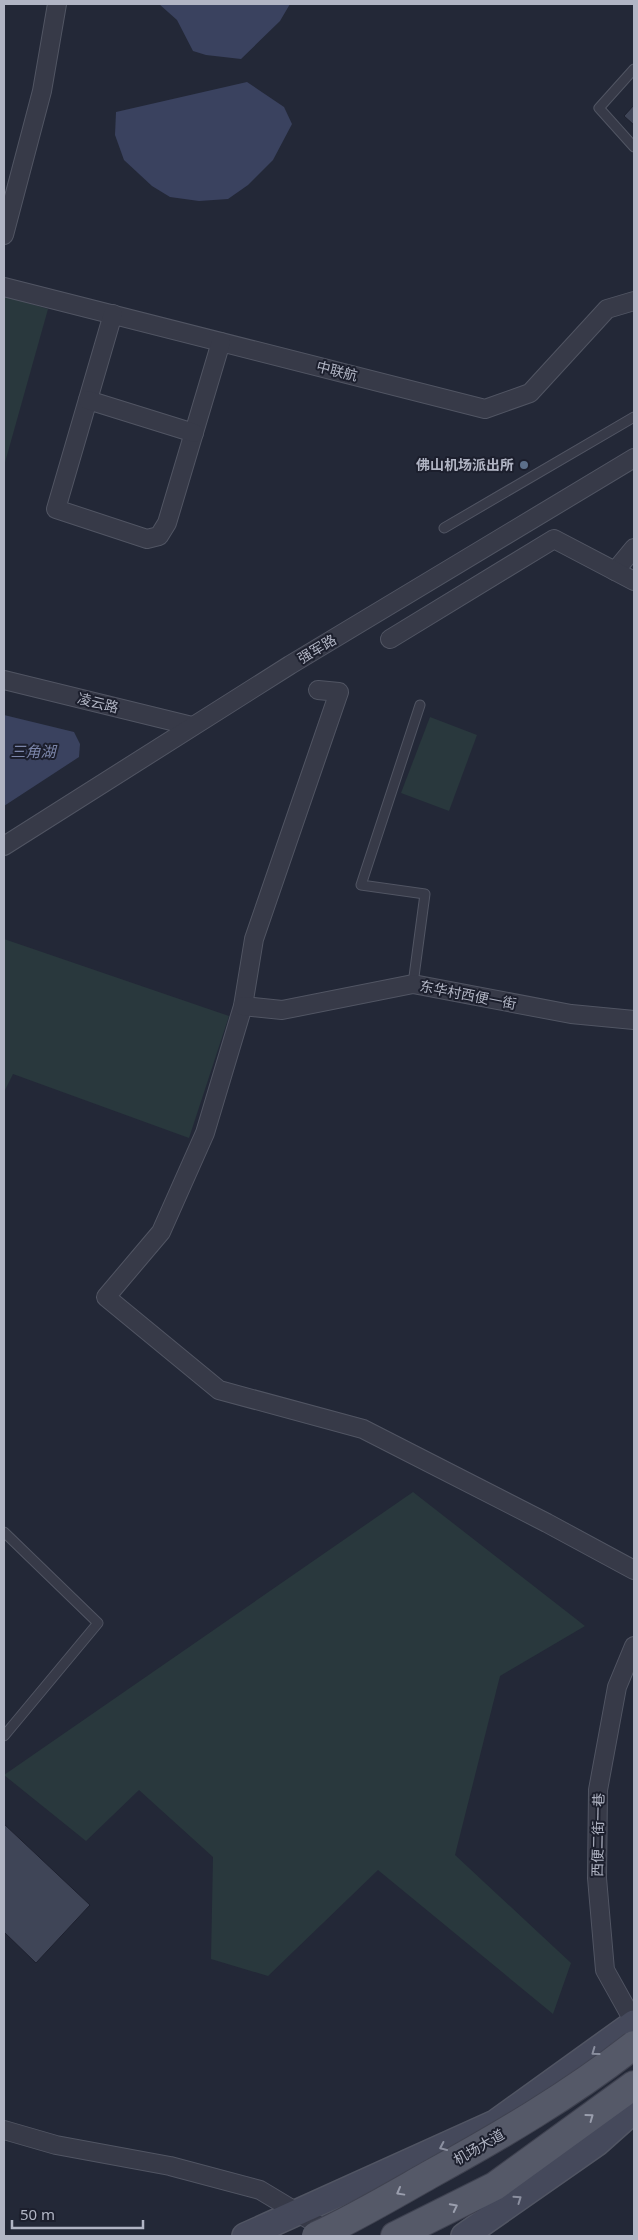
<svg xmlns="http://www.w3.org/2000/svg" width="638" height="2240" viewBox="0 0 638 2240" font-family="'Noto Sans','Noto Sans SC',sans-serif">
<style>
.green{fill:#29383d}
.water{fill:#3a425f}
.building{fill:#3f4557;stroke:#1e212f}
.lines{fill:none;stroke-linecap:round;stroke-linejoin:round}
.lane-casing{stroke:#515563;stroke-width:11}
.street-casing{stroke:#515563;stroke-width:20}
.secondary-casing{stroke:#515563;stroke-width:28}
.primary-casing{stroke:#404351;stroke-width:30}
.lane{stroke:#373a48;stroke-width:9}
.street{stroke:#373a48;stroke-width:18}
.secondary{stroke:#45495b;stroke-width:25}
.primary{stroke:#555968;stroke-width:28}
.primary-bridge-casing{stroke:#404351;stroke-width:30;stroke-linecap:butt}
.primary-bridge{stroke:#555968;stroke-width:28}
.oneway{stroke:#8b8f9f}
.oneway2{stroke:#9a9ead}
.service-dot{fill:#5c6f8a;stroke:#1c1f2d;stroke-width:2}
.labels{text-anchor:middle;stroke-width:4;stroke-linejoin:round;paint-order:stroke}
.street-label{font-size:14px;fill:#b1b5c4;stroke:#1c1f2d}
.poi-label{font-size:14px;font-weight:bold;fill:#b1b5c4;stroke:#1c1f2d;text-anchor:end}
.water-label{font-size:15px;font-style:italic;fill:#7c86aa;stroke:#1c1f2d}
</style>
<rect width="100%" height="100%" fill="#232837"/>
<g class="green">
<path d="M4 296 48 309 4 466Z"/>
<path d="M430 717 477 735 449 811 401 793Z"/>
<path d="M4 939 229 1016 189 1138 13 1074 4 1092Z"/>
<path d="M413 1492 585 1626 500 1676 455 1855 571 1963 553 2014 378 1870 268 1976 211 1959 213 1857 139 1790 86 1841 4 1775Z"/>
</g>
<g class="water">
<path d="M159 4H290L280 21 241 59 206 55 193 51 177 20Z"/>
<path d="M247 82 284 107 292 124 273 160 248 185 228 199 199 201 170 197 152 186 124 160 115 135 116 112Z"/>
<path d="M4 715 74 732 80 744 79 757 4 806Z"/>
</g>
<g class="building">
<path d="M634 105V125L624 116Z"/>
<path d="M4 1824 90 1905 36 1963 4 1932Z"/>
</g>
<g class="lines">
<defs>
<g id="lane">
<path d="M634 69 599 108 634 147"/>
<path d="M444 528 634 417"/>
<path d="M413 984 425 894 361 885 420 705"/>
<path d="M4 1532 98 1623 4 1736"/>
</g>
<g id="street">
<path d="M4 235 42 91 57 4"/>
<path d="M4 287 485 409 530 393 607 309 634 301"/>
<path d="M113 314 56 509 147 539 159 536 167 523 221 342"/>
<path d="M88 400 194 433"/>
<path d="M615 571 634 548"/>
<path d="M390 639 554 539 634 581"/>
<path d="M4 680 192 726"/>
<path d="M318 690 339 692 254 939 243 1006 205 1133 161 1232 106 1297 219 1390 363 1429 547 1523 634 1570"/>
<path d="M4 846 290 665 634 458"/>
<path d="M243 1006 282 1010 413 984 571 1014 634 1020"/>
<path d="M634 1646 617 1687 598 1790 597 1878 605 1970 634 2022"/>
<path d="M4 2130 56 2145 170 2166 260 2190 335 2235"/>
</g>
<g id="secondary">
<path d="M245 2236 495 2123 634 2023"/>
<path d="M464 2236 597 2143 634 2110"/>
</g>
<path id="primary" d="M395 2236 495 2186 634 2085"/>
</defs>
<use href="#lane" class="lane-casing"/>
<use href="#street" class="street-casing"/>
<use href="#secondary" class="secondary-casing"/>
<use href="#primary" class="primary-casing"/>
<use href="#lane" class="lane"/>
<use href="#street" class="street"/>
<use href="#secondary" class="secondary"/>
<use href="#primary" class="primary"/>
<defs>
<path id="primary-bridge" d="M316 2236C355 2218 392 2196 429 2175 500 2136 570 2095 634 2045"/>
</defs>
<use href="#primary-bridge" class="primary-bridge-casing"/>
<use href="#primary-bridge" class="primary-bridge"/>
</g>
<defs><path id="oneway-chevron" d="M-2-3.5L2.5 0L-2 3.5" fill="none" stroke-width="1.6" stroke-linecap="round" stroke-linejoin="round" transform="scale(1.25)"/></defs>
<g class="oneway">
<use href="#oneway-chevron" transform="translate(595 2052) rotate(144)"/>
<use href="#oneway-chevron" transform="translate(443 2147) rotate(155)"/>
<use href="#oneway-chevron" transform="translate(518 2199) rotate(-35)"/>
</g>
<g class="oneway2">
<use href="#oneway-chevron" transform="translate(590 2117) rotate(-36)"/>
<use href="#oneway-chevron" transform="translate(400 2192) rotate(151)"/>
<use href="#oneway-chevron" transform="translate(454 2207) rotate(-27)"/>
</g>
<circle class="service-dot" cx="524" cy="465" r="5"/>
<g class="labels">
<g class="street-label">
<text transform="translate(337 371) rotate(14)" y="5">中联航</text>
<text transform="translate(317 649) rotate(-31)" y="5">强军路</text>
<text transform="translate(98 703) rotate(14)" y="5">凌云路</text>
<text transform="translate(468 995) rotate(11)" y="5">东华村西便一街</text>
<text transform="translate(598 1835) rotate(-89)" y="5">西便二街一巷</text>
<text transform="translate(479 2147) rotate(-30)" y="5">机场大道</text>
</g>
<g class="poi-label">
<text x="514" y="470">佛山机场派出所</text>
</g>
<g class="water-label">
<text x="33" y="757">三角湖</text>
</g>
</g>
<rect width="638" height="2240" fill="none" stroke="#b1b5c4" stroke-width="10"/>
<path d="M12 2220v8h131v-8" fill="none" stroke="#b1b5c4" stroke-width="2.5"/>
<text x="20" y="2220" font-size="15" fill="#b1b5c4" stroke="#1c1f2d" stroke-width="4" paint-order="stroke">50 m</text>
</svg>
